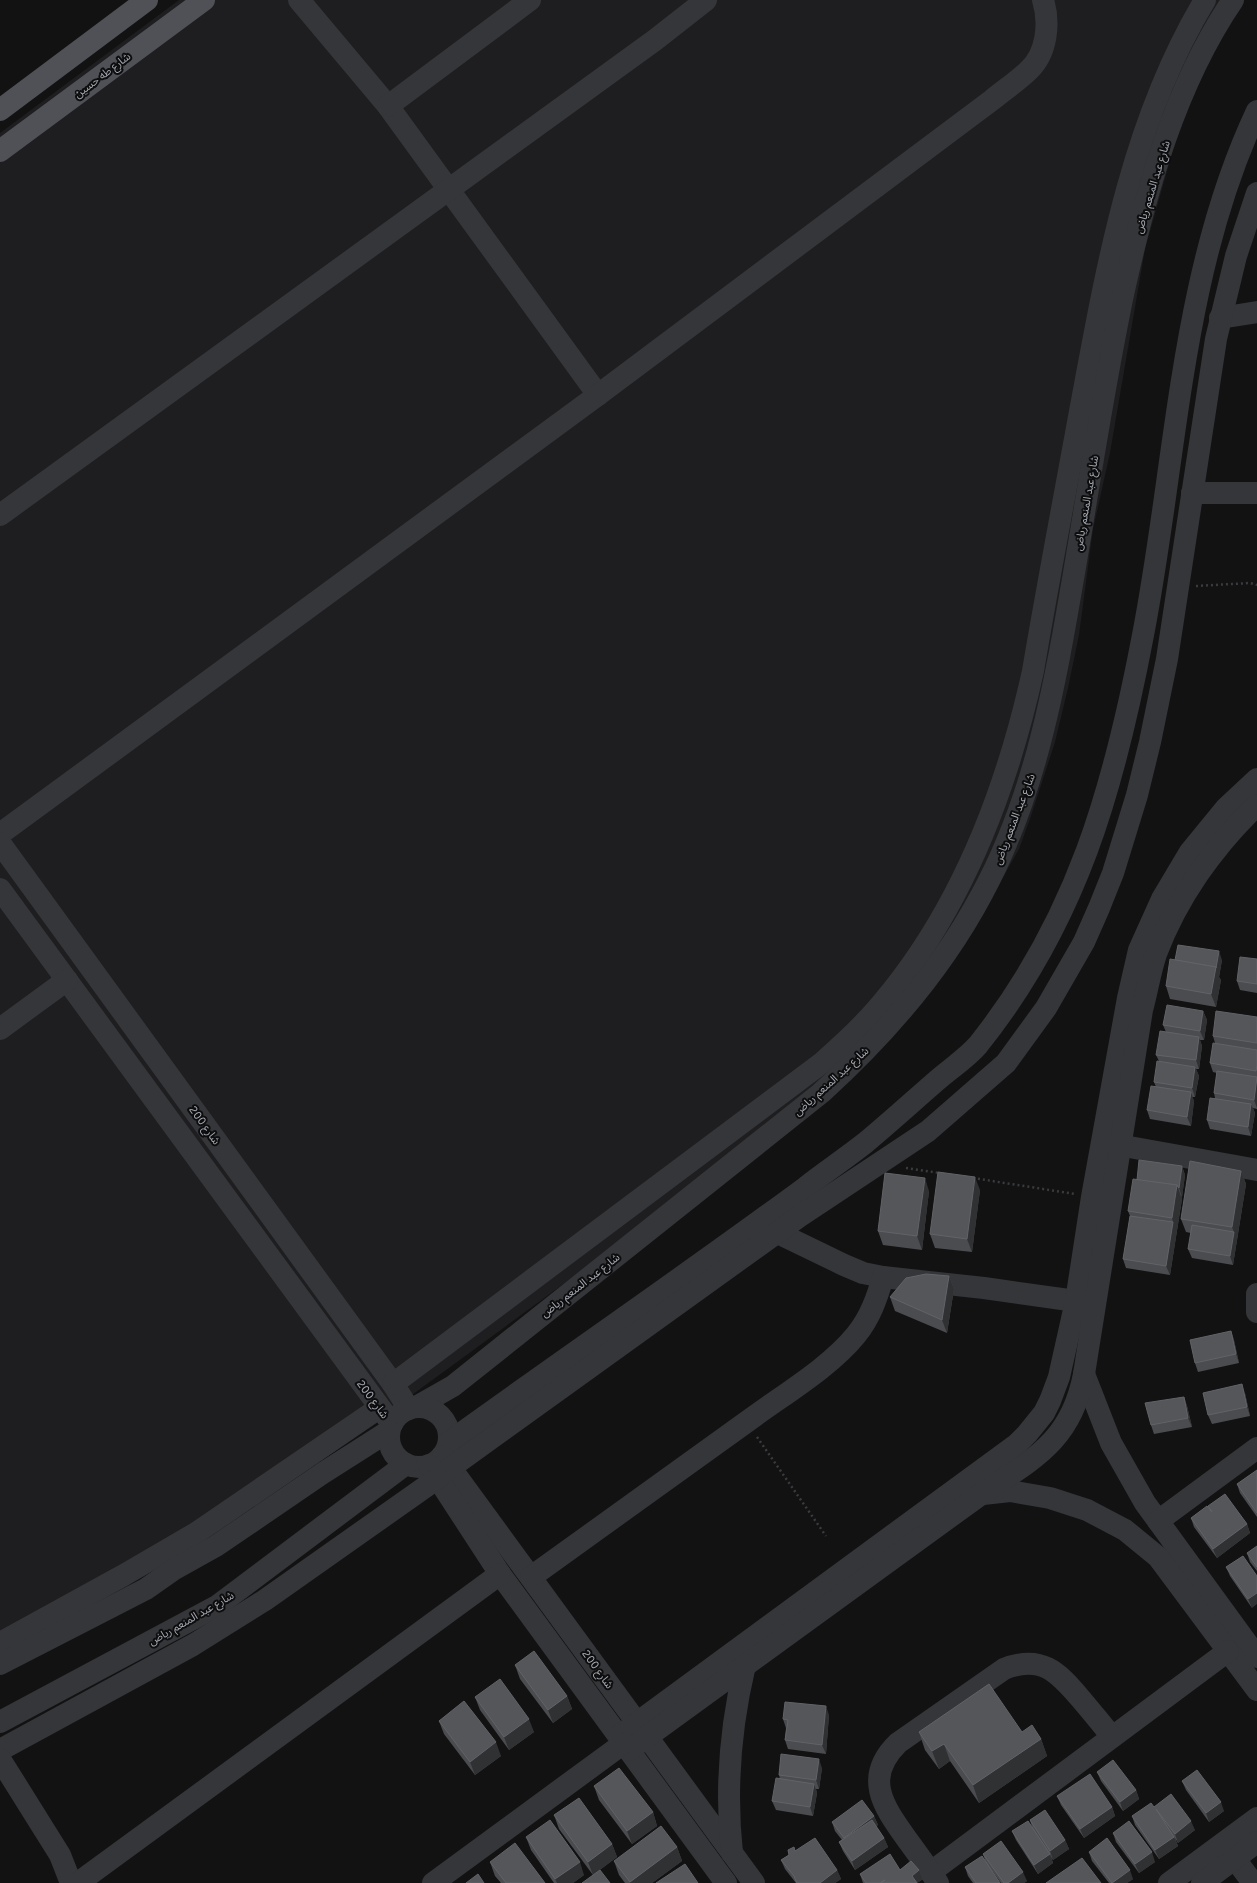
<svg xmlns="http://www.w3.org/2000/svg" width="1257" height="1883" viewBox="0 0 1257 1883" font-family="Overpass,'Noto Sans Arabic',sans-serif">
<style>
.built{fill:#1e1e20}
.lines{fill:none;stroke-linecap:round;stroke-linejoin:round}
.path{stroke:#393b3e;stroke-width:2.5;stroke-dasharray:2 3;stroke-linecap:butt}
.minor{stroke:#353639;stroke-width:22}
.major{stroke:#4f5156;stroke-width:22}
.wall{fill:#4b4c4f}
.shaded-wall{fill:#303133}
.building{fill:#54565a;stroke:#616368}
.labels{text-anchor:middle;stroke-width:4;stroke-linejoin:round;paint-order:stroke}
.street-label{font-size:11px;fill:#a5a9b2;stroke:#0d0d0e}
</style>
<rect width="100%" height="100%" fill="#121213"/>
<path class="built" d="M179 0H1241L1195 85 1178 132 1145 249 1110 453 1093 529 1079 635 1068 688 1055 742 1030 819 1019 849 992 897 823 1094 349 1441 202 1543 0 1655V133Z"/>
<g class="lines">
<g class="path">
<path d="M1196 586 1250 583 1257 585"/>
<path d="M906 1168 940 1173"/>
<path d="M973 1178 1075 1194"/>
<path d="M757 1437 826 1536"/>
</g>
<g class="minor">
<path d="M299 0 388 106 598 395"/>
<path d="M388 106 530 0"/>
<path d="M1220 318 1257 312"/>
<path d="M1192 493H1257"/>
<path d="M0 515 655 40 706 0"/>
<path d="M0 834 598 395 992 100C1004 90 1018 81 1029 70 1047 53 1050 23 1043 0"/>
<path d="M0 843 393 1384 409 1409"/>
<path d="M0 889 392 1424"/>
<path d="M0 1029 67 980"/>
<path d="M1107 1143 1257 1170"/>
<path d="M778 1233 844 1265 863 1273 883 1277 984 1288 1076 1301"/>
<path d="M1257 1294V1312"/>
<path d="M1084 1374 1111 1443 1145 1503 1257 1657"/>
<path d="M393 1384 823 1062C844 1043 865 1024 883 1002 962 908 1007 789 1033 671 1048 582 1065 494 1081 406 1107 267 1131 123 1205 0"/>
<path d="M416 1407 453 1386 821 1093C885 1035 941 971 982 894 1036 795 1055 684 1074 573 1090 479 1104 384 1124 290 1146 191 1175 85 1233 0"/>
<circle cx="419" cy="1437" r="30"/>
<path d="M449 1442C567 1357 688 1274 806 1187 825 1172 846 1158 865 1143 889 1123 911 1103 934 1083 948 1070 966 1059 978 1045 1077 921 1114 788 1143 635 1177 460 1180 274 1257 111"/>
<path d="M442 1456 754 1883"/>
<path d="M429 1465 500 1574 726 1883"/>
<path d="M450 1468 800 1216 928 1131 1006 1063 1046 1008 1084 942 1099 908 1113 873 1137 795 1150 742 1167 659 1216 339 1236 256 1257 193"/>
<path d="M983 1494 1010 1491 1050 1498 1087 1510 1125 1530 1158 1557 1257 1690"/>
<path d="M1158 1521 1257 1448"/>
<path d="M531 1577C605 1524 679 1471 752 1418 786 1393 830 1367 856 1335 870 1318 877 1298 883 1277"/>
<path d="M0 1643 124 1575 196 1533 379 1408"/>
<path d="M0 1664 146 1589 173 1570 216 1546 323 1473 389 1431"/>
<path d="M0 1722 217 1606 406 1464"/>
<path d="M619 1736 1017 1444 1027 1434 1044 1413 1050 1401 1059 1377 1076 1301 1092 1197 1128 998 1139 950 1162 899 1190 852 1226 808 1257 779"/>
<path d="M0 1750 193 1645 265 1600 438 1478"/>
<path d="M629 1750 980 1495C1033 1459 1071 1442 1084 1374L1142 1010C1147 992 1150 972 1156 954 1177 898 1214 846 1257 805"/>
<path d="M0 1759 60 1855 71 1883"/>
<path d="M732 1853C725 1788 730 1728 745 1665"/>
<path d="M1235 1859 1253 1883"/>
<path d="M931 1872 1228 1651"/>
<path d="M78 1883 500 1574"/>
<path d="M433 1883 624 1743"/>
<path d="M938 1883C928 1868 917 1853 906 1838 883 1806 863 1777 898 1743L1004 1669C1041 1654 1058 1672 1080 1698 1091 1711 1102 1724 1112 1737"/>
<path d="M1169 1883 1257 1818"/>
<path d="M1202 1883 1257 1842"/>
</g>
<g class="major">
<path d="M0 110 147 0"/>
<path d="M0 151 204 0"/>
</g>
</g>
<g class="wall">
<path d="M1257 959V993L1240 990 1237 981Z"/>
<path d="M1175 960H1222L1219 977 1221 980 1216 1007 1170 999 1166 986Z"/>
<path d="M1203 1011 1207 1020 1204 1040H1200L1202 1046 1199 1069H1196L1199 1076 1195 1097H1192L1194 1101 1191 1126 1150 1119 1147 1110 1156 1087 1154 1082 1159 1061 1156 1055 1166 1032 1163 1025Z"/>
<path d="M1257 1017V1109L1253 1108 1255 1113 1251 1136 1210 1129 1207 1120 1215 1098 1214 1093 1217 1073 1213 1072 1210 1063 1215 1043 1213 1036Z"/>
<path d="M1182 1166 1185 1175 1182 1197 1181 1196 1182 1199 1170 1275 1126 1268 1123 1259 1130 1216 1128 1211 1137 1180Z"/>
<path d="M1241 1171 1246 1184 1233 1265 1192 1258 1188 1249 1191 1233 1186 1232 1181 1219Z"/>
<path d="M980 1190 972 1252 935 1248 930 1234Z"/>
<path d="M929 1191 922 1250 883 1245 878 1231Z"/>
<path d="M949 1276 954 1289 947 1333 895 1311 890 1297Z"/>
<path d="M1231 1331 1234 1340 1239 1363 1198 1372 1195 1363Z"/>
<path d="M1245 1393 1250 1416 1212 1424 1208 1415Z"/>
<path d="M1184 1397 1187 1406 1192 1427 1154 1434 1151 1425Z"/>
<path d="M1257 1470V1517L1240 1493 1237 1484Z"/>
<path d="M1208 1506 1247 1524 1250 1533 1217 1558 1194 1527 1191 1518 1210 1509Z"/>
<path d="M1257 1546V1571L1250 1562 1247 1553Z"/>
<path d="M1243 1556 1252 1608 1230 1576 1226 1567Z"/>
<path d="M515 1665 567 1696 572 1709 553 1723 520 1679Z"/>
<path d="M475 1697 534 1732 509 1750 480 1710Z"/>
<path d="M829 1715 826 1754 788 1749 785 1740 786 1728 783 1719Z"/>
<path d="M439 1721 501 1756 475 1775 444 1734Z"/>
<path d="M919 1732H1022L1041 1739 1047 1756 979 1803 950 1761 939 1769 925 1750Z"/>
<path d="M822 1768 819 1789H816L817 1793 813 1816 776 1810 772 1801 780 1779 779 1775Z"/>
<path d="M1097 1772 1136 1790 1139 1799 1123 1811 1101 1781Z"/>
<path d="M1182 1781 1224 1811 1209 1822 1186 1790Z"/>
<path d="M594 1786 653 1812 657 1826 632 1844 599 1800Z"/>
<path d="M1057 1796 1112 1807 1115 1816 1084 1838 1061 1805Z"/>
<path d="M1154 1807 1195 1830 1178 1843 1175 1838 1178 1846 1159 1859 1135 1825 1132 1816Z"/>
<path d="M554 1815 612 1844 617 1857 593 1875 559 1829Z"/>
<path d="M874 1816 878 1825 876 1826 884 1838 888 1847 855 1870 843 1851 839 1842 842 1840 835 1831 832 1822Z"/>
<path d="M1030 1820 1065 1840 1069 1849 1053 1860 1051 1857 1053 1863 1038 1874 1016 1840 1012 1831 1032 1827Z"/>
<path d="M1113 1833 1155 1862 1139 1873 1116 1842Z"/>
<path d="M526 1837 584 1875 573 1883H554L531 1850Z"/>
<path d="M677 1847 682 1861 652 1883H625L619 1875 614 1861Z"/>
<path d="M795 1851 837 1870 841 1879 835 1883H796L785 1869 781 1860Z"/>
<path d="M1089 1852 1133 1879 1127 1883H1109L1092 1861Z"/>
<path d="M983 1854 1027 1881 1024 1883H1001L988 1865 1000 1883H973L968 1876 965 1867 986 1863Z"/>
<path d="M490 1862 545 1883H501L495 1876Z"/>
<path d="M900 1870H919L923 1879 917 1883H863L860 1874Z"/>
</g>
<g class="shaded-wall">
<path d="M1219 951 1222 960 1219 977 1221 980 1216 1007 1211 994Z"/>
<path d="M1203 1011 1207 1020 1204 1040 1200 1031Z"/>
<path d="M1199 1037 1202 1046 1199 1069 1196 1060Z"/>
<path d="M1195 1067 1199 1076 1195 1097 1192 1088Z"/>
<path d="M1257 1079V1108L1254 1100Z"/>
<path d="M1191 1092 1194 1101 1191 1126 1187 1117Z"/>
<path d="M1251 1104 1255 1113 1251 1136 1248 1127Z"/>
<path d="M1182 1166 1185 1175 1182 1197 1179 1188Z"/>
<path d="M1241 1171 1246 1184 1233 1265 1230 1256 1234 1232 1232 1227Z"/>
<path d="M975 1177 980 1190 972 1252 967 1239Z"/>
<path d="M925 1178 929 1191 922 1250 917 1236Z"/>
<path d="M1177 1185 1182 1199 1170 1275 1166 1266 1173 1222 1172 1218Z"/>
<path d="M949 1276 954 1289 947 1333 942 1320Z"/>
<path d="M1231 1331 1234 1340 1239 1363 1236 1354Z"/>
<path d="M1242 1384 1245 1393 1250 1416 1247 1407Z"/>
<path d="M1184 1397 1187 1406 1192 1427 1188 1418Z"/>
<path d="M1247 1524 1250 1533 1217 1558 1213 1549Z"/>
<path d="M1257 1593V1604L1252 1608 1248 1599Z"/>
<path d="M567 1696 572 1709 553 1723 548 1710Z"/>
<path d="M826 1706 829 1715 826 1754 822 1745Z"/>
<path d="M529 1719 534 1732 509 1750 504 1737Z"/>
<path d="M1041 1739 1047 1756 979 1803 973 1785Z"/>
<path d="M496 1742 501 1756 475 1775 470 1762Z"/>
<path d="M944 1744 950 1761 939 1769 932 1751Z"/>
<path d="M819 1759 822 1768 819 1789 816 1780Z"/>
<path d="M814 1784 817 1793 813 1816 810 1807Z"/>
<path d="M1136 1790 1139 1799 1123 1811 1120 1802Z"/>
<path d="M1221 1802 1224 1811 1209 1822 1206 1813Z"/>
<path d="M1112 1807 1115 1816 1084 1838 1080 1829Z"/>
<path d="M653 1812 657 1826 632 1844 627 1831Z"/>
<path d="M874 1816 878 1825 848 1847 844 1838Z"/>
<path d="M1191 1821 1195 1830 1178 1843 1175 1834Z"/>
<path d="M1174 1837 1178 1846 1159 1859 1155 1850Z"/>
<path d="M884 1838 888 1847 855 1870 852 1861Z"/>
<path d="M1065 1840 1069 1849 1053 1860 1050 1851Z"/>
<path d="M612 1844 617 1857 593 1875 588 1862Z"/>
<path d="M677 1847 682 1861 652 1883H630V1882Z"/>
<path d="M1152 1852 1155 1862 1139 1873 1135 1864Z"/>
<path d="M1050 1854 1053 1863 1038 1874 1034 1865Z"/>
<path d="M580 1862 584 1875 573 1883H557L555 1879Z"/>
<path d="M837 1870 841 1879 835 1883H820Z"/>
<path d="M919 1870 923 1879 917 1883 912 1876Z"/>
<path d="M1130 1870 1133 1879 1127 1883H1112Z"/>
<path d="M1023 1872 1027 1881 1024 1883H1008Z"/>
</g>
<g class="building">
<path d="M1178 945 1219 951 1216 968V967L1175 960Z"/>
<path d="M1240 957 1257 959V984L1237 981Z"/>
<path d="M1170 959 1216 967 1211 994 1166 986Z"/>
<path d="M1167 1005 1203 1011 1200 1031 1163 1025Z"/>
<path d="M1216 1011 1257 1017V1043L1213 1036Z"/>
<path d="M1160 1031 1199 1037 1196 1060 1156 1055Z"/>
<path d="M1213 1043 1257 1050V1065L1256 1071 1210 1063Z"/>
<path d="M1157 1061 1195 1067 1192 1088 1154 1082Z"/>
<path d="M1217 1071 1257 1077 1254 1100 1214 1093Z"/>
<path d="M1151 1086 1191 1092 1187 1117 1147 1110Z"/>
<path d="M1210 1098 1251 1104 1248 1127 1207 1120Z"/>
<path d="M1139 1160 1182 1166 1179 1188 1178 1187 1177 1185 1137 1180Z"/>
<path d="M1190 1161 1241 1171 1232 1227 1181 1219Z"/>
<path d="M938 1172 975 1177 967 1239 930 1234Z"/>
<path d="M885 1173 925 1178 917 1236 878 1231Z"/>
<path d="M1133 1179 1177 1185 1172 1218 1128 1211Z"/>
<path d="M1130 1216 1173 1222 1166 1266 1123 1259Z"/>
<path d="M1192 1225 1234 1232 1230 1256 1188 1249Z"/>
<path d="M926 1274 949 1276 942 1320 890 1297 906 1278Z"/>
<path d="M1231 1331 1236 1354 1195 1363 1190 1340Z"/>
<path d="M1242 1384 1247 1407 1208 1415 1203 1393Z"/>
<path d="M1184 1397 1188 1418 1151 1425 1145 1403Z"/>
<path d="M1257 1470V1513L1237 1484Z"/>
<path d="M1225 1494 1247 1524 1213 1549 1191 1518 1207 1506 1212 1512 1208 1506Z"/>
<path d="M1257 1546V1567L1247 1553Z"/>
<path d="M1243 1556 1257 1576V1593L1248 1599 1226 1567Z"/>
<path d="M534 1651 567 1696 548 1710 515 1665Z"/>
<path d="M500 1679 529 1719 504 1737 475 1697Z"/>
<path d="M989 1684 1022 1732 1032 1725 1041 1739 973 1785 944 1744 932 1751 919 1732Z"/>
<path d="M464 1701 496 1742 470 1762 439 1721Z"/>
<path d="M785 1702 826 1706 822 1745 785 1740 788 1720 783 1719Z"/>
<path d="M781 1754 819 1759 816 1780 779 1775Z"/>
<path d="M1113 1760 1136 1790 1120 1802 1097 1772Z"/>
<path d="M619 1768 653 1812 627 1831 594 1786Z"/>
<path d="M1197 1770 1221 1802 1206 1813 1182 1781Z"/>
<path d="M1090 1774 1112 1807 1080 1829 1057 1796Z"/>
<path d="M776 1778 814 1784 810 1807 772 1801Z"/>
<path d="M1171 1794 1191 1821 1175 1834 1156 1809 1174 1837 1155 1850 1132 1816 1151 1803 1154 1807Z"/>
<path d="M579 1798 612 1844 588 1862 554 1815Z"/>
<path d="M862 1800 874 1816 844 1838 832 1822Z"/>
<path d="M1045 1810 1065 1840 1050 1851 1030 1820Z"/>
<path d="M550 1820 580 1862 555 1879 526 1837Z"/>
<path d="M872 1820 884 1838 852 1861 839 1842Z"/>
<path d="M1028 1821 1050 1854 1034 1865 1012 1831Z"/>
<path d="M1129 1821 1152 1852 1135 1864 1113 1833Z"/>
<path d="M661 1826 677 1847 630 1882 614 1861Z"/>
<path d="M815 1838 837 1870 820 1883H797L796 1881 794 1876 781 1860 789 1855 788 1850 794 1847 795 1851Z"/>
<path d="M1107 1838 1130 1870 1112 1883 1089 1852Z"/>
<path d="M1001 1841 1023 1872 1008 1883H1004L983 1854Z"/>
<path d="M515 1843 545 1883H506L490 1862Z"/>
<path d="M890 1854 900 1870 911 1861 919 1870 912 1876 917 1883H881L885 1880 880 1883H866L860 1874Z"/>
<path d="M982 1856 1000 1883H976L965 1867Z"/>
<path d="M1082 1858 1101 1883H1046Z"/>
<path d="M685 1864 698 1883H656Z"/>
<path d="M600 1870 610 1883H582Z"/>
<path d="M478 1874 484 1883H466Z"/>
</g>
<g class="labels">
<g class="street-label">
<text transform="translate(102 75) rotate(-37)" y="4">شارع طه حسين</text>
<text transform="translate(1152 187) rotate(-73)" y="4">شارع عبد المنعم رياض</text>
<text transform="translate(1086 503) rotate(-80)" y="4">شارع عبد المنعم رياض</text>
<text transform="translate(1014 819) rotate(-69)" y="4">شارع عبد المنعم رياض</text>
<text transform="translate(831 1081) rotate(-42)" y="4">شارع عبد المنعم رياض</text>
<text transform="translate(205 1125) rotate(54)" y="4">شارع 200</text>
<text transform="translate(580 1285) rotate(-38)" y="4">شارع عبد المنعم رياض</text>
<text transform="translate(373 1399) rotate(53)" y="4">شارع 200</text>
<text transform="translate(191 1618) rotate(-30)" y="4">شارع عبد المنعم رياض</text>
<text transform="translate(598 1669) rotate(54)" y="4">شارع 200</text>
</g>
</g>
</svg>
